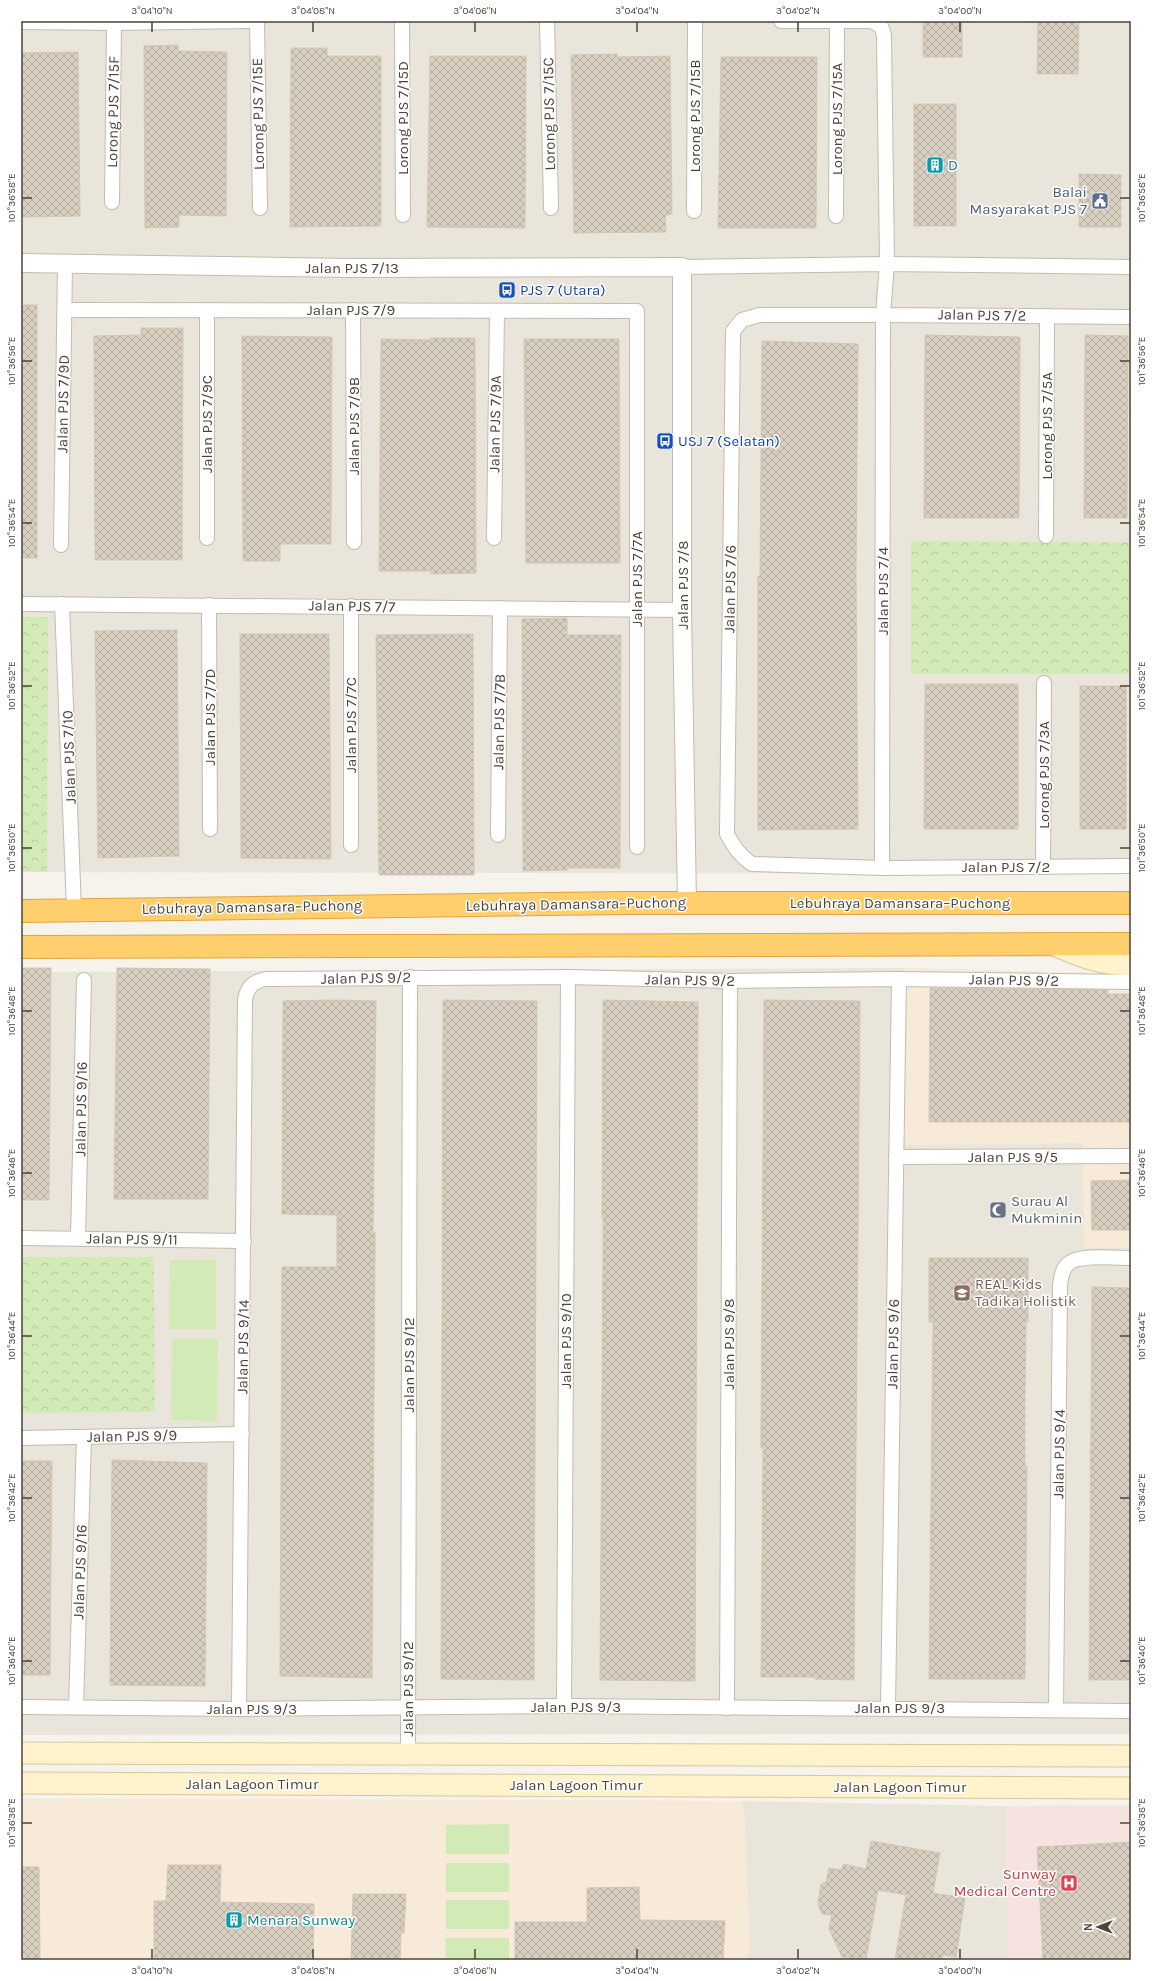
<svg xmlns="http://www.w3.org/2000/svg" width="1152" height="1981" viewBox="0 0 1152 1981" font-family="Karla,sans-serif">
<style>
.residential{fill:#eae5da}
.commercial{fill:#f7ead8}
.medical{fill:#f6e3e0}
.park{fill:url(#park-crowns)}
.pitch{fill:#d2eab5}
.building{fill:url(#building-cross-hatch);stroke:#d3c7b4}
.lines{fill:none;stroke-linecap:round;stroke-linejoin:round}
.minor-casing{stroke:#c2bbae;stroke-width:16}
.tertiary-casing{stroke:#c2bbae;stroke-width:20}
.secondary-casing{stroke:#d6c79b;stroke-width:23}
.motorway-casing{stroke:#e0a43c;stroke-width:24}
.minor{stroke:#fff;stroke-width:14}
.tertiary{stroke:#fff;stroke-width:18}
.secondary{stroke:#fff3cd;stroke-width:21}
.motorway{stroke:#ffcf6e;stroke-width:22}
.ticks{fill:none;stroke:#4b4439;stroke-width:1.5}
.labels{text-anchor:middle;stroke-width:3;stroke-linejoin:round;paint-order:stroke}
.street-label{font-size:15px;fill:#4b4439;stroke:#fff}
.culture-label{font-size:15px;fill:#0d838f;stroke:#fff;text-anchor:start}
.service-label{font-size:15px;fill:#4e5e75;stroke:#fff;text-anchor:end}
.transit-label{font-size:15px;fill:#164399;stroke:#fff;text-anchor:start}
.worship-label{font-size:15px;fill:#5b616d;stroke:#fff;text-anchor:start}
.education-label{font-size:15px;fill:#785e54;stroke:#fff;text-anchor:start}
.health-label{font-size:15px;fill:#be3a42;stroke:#fff;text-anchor:end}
.neatline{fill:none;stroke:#4b4439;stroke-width:1.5}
.ticks-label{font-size:10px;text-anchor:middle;fill:#4b4439}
</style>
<defs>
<pattern id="park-crowns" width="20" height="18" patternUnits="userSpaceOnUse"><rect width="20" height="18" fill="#d2eab5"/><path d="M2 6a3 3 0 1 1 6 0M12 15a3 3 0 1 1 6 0" fill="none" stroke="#b6ca9c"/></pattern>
<pattern id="building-cross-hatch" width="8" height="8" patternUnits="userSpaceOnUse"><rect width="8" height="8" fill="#d8cfc1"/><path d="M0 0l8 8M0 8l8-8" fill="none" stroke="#b1aa9e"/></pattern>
</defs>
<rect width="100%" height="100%" fill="#f6f3ec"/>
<g class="residential">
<path d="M21 21H1131V874L21 872Z"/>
<path d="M903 968 1131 974V1734L21 1735V972Z"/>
<path d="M556 1801H742L1006 1806 1131 1805V1960H21Z"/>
</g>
<g class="commercial">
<path d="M903 968 1131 974V1248H1084L1083 1143 901 1145Z"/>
<path d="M21 1798 742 1801 745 1822 750 1951 745 1960H21Z"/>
</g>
<path class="medical" d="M1131 1805V1960H1008L1006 1806Z"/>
<g class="park">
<path d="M911 541 1131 542V674H911Z"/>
<path d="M21 617H48L47 872 21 871Z"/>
<path d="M21 1257H154L155 1412 21 1413Z"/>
</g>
<g class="pitch">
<path d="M170 1260H216V1329H169Z"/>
<path d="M172 1339H218L217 1421 171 1420Z"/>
<path d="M509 1824V1854H446V1825Z"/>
<rect x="446" y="1863" width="63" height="29"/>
<rect x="446" y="1900" width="63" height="29"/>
<path d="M445 1938H509V1960H446Z"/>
</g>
<g class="building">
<rect x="923" y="21" width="39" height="36"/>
<path d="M1038 21H1079L1078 74H1037Z"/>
<path d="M178 45V51L227 52 226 216 179 215V227L145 228 144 46Z"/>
<path d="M291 48H327V56H381V226L290 227Z"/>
<path d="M78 52 80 216 21 217V53Z"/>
<path d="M617 54V57L670 56 672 214 665 215 666 232 574 233 571 55Z"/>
<path d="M430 56H526L525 228 427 227Z"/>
<path d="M721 57H817L816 228H718Z"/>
<rect x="914" y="104" width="42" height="122"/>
<path d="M1079 174 1121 175V227H1079Z"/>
<rect x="21" y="305" width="16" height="253"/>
<path d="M141 328H183L182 560H95L94 336 141 335Z"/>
<path d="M925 335 1020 337 1019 518H924Z"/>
<path d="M1085 335 1128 336 1127 518H1084Z"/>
<path d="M242 336 332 337 331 544H280V561H243Z"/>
<path d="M430 338H475L476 573 431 574V571H379L381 339 430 340Z"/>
<path d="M524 339H619L620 563H526Z"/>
<path d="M762 341 858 344 856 575 858 829 758 830V576H760Z"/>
<path d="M567 618V635H621L620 868H568V870L523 871 522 619Z"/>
<path d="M177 630 179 856 98 858 95 631Z"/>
<path d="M240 634H329L331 859 241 858Z"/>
<path d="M473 634 474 875H379L376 635Z"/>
<path d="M925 684H1018V829H924Z"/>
<rect x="1080" y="686" width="46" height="143"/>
<path d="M21 968H51L49 1200H21Z"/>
<path d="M117 968 210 969 208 1199H114Z"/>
<path d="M930 988 1108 990V994H1131V1122H929Z"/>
<path d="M337 1000 376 1001 373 1232H375V1250L372 1678 280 1676 282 1267H337V1215L282 1214 283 1001Z"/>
<path d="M443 1000 537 1001 534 1680 441 1679Z"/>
<path d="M603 1000 698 1002 695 1681 600 1680 603 1252V1218H602Z"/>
<path d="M764 1000 860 1001 854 1680 815 1679V1677H761L763 1449 761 1448V1431Z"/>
<path d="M1131 1180V1230H1092L1091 1181Z"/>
<path d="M929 1258H1028V1322H1026L1025 1397V1466H1027L1025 1679H929L933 1322H929Z"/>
<path d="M1092 1287 1131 1288V1680H1089Z"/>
<path d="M112 1460 207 1463 205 1686 110 1685Z"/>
<path d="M21 1461H52L50 1675H21Z"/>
<path d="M871 1841 940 1853 933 1893 965 1898 956 1957 942 1955V1960H895L906 1895 878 1890 866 1960 842 1957 829 1929 832 1915 822 1914 818 1904 821 1884 826 1882 829 1868 842 1870 843 1864 866 1869Z"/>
<path d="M1131 1842V1960H1043L1037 1847Z"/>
<path d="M168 1865H221L220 1902 314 1904 313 1960H154V1901H166Z"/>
<path d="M21 1867H39L40 1960H21Z"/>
<path d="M639 1887 640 1920 725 1921 723 1960H515V1922H587V1888Z"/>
<path d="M353 1894H406L404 1933H401L400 1960H351Z"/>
</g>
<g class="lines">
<defs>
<g id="minor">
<path d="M257 21 260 208"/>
<path d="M402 21 403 215"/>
<path d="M547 21 551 208"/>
<path d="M781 21H871L881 26 884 35 887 264 883 315 1131 317"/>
<path d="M21 22 114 23 250 21"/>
<path d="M112 202 114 23"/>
<path d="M694 211 695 21"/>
<path d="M836 216 837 22"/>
<path d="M682 267 887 264 1131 267"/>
<path d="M65 310 637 311V847"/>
<path d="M207 310V538"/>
<path d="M353 310 354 542"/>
<path d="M1046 536 1047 316"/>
<path d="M494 538 497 311"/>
<path d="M61 545 65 263"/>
<path d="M21 604 682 610"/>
<path d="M62 604 74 909"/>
<path d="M209 605 210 829"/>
<path d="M498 835 500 608"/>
<path d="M351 845V606"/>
<path d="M1043 867 1044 683"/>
<path d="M882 868 883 315H759L742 320 733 331 727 834C734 847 740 856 752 864L882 868 1131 866"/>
<path d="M896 1157 1131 1156"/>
<path d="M21 1238 244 1241"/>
<path d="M78 1238 84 980"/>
<path d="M21 1438 242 1434"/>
<path d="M564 1706 568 977"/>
<path d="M21 1707 239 1709 564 1706 1131 1711"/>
<path d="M76 1707 84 1437"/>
<path d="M727 1708 730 981"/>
<path d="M888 1708 899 979"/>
<path d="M239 1709 245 1000C247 987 253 982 265 979L568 977 730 981 899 979 1131 982"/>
<path d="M1056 1710 1060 1285C1061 1278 1062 1269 1068 1264 1078 1254 1116 1258 1131 1258"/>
<path d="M408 1753 410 977"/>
</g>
<path id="tertiary" d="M21 263 351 268 682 267V610L687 903"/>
<g id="secondary">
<path d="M1052 944C1081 957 1099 964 1131 965"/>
<path d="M21 1753 1131 1756"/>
<path d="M21 1783 1131 1788"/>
</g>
<g id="motorway">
<path d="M21 911 625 903H1131"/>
<path d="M21 947 1131 944"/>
</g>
</defs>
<use href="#minor" class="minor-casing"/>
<use href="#tertiary" class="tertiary-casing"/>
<use href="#secondary" class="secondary-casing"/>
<use href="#motorway" class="motorway-casing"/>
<use href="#minor" class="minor"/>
<use href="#tertiary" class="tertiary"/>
<use href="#secondary" class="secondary"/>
<use href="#motorway" class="motorway"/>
</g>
<path class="ticks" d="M152 22V32M313 22V32M475 22V32M637 22V32M798 22V32M960 22V32M22 198H32M1120 198H1130M22 361H32M1120 361H1130M22 523H32M1120 523H1130M22 686H32M1120 686H1130M22 848H32M1120 848H1130M22 1011H32M1120 1011H1130M22 1173H32M1120 1173H1130M22 1336H32M1120 1336H1130M22 1498H32M1120 1498H1130M22 1661H32M1120 1661H1130M22 1823H32M1120 1823H1130M152 1949V1959M313 1949V1959M475 1949V1959M637 1949V1959M798 1949V1959M960 1949V1959"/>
<defs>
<symbol id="building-square" viewBox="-11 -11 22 22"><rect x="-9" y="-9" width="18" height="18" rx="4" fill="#0f9aa8" stroke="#fff"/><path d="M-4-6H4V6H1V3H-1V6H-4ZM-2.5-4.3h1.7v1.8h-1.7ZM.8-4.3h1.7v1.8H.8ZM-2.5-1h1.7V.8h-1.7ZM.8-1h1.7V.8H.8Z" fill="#fff"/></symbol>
<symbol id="civic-square" viewBox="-11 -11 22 22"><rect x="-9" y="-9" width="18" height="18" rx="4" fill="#5c6f8a" stroke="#fff"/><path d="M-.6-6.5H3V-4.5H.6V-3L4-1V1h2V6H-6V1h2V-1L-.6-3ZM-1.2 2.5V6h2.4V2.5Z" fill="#fff"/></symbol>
<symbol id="bus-square" viewBox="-11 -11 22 22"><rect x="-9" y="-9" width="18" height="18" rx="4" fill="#1a4fb4" stroke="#fff"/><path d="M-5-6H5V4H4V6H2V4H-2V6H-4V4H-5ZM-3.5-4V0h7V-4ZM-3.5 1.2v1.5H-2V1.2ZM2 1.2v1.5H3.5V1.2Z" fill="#fff"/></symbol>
<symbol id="mosque-square" viewBox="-11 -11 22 22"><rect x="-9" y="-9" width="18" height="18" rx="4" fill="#6b7280" stroke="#fff"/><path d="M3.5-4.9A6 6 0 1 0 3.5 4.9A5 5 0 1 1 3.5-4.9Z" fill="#fff"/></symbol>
<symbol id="school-square" viewBox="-11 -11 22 22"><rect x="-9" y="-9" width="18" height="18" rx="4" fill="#8d6e63" stroke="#fff"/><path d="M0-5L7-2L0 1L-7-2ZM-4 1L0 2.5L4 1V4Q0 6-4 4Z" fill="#fff"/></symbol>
<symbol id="hospital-square" viewBox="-11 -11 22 22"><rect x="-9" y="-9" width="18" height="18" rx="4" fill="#e0444e" stroke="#fff"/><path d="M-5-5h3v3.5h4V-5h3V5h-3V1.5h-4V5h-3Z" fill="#fff"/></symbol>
</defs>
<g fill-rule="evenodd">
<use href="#building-square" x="925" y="155" width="20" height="20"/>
<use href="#civic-square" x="1090" y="191" width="20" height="20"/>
<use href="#bus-square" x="497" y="280" width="20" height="20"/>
<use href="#bus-square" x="655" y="431" width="20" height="20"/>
<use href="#mosque-square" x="988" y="1200" width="20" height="20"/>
<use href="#school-square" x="952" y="1283" width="20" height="20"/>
<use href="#hospital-square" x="1059" y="1873" width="20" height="20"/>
<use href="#building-square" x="224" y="1910" width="20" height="20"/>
</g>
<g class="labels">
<g class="street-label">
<text transform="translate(113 112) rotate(-89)" y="5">Lorong PJS 7/15F</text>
<text transform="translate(258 114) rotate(-91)" y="5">Lorong PJS 7/15E</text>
<text transform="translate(549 114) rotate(-91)" y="5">Lorong PJS 7/15C</text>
<text transform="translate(695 116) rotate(-90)" y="5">Lorong PJS 7/15B</text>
<text transform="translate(403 118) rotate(-90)" y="5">Lorong PJS 7/15D</text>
<text transform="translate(837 119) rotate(-90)" y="5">Lorong PJS 7/15A</text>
<text x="352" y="273">Jalan PJS 7/13</text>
<text x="351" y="315">Jalan PJS 7/9</text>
<text transform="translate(982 315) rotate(1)" y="5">Jalan PJS 7/2</text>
<text transform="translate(63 404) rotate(-89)" y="5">Jalan PJS 7/9D</text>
<text transform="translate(207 424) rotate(-90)" y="5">Jalan PJS 7/9C</text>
<text transform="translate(495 424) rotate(-89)" y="5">Jalan PJS 7/9A</text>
<text transform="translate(354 426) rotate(-90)" y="5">Jalan PJS 7/9B</text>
<text transform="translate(1047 426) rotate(-90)" y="5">Lorong PJS 7/5A</text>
<text transform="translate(637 579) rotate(-90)" y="5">Jalan PJS 7/7A</text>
<text transform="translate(683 585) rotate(-90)" y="5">Jalan PJS 7/8</text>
<text transform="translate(730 589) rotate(-89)" y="5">Jalan PJS 7/6</text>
<text transform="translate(883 591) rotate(-90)" y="5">Jalan PJS 7/4</text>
<text transform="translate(352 606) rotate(1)" y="5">Jalan PJS 7/7</text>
<text transform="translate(210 717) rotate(-90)" y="5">Jalan PJS 7/7D</text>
<text transform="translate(499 722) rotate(-89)" y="5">Jalan PJS 7/7B</text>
<text transform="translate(351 725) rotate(-90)" y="5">Jalan PJS 7/7C</text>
<text transform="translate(69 757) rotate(-92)" y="5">Jalan PJS 7/10</text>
<text transform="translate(1044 775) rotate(-90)" y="5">Lorong PJS 7/3A</text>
<text x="1006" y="872">Jalan PJS 7/2</text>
<text x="900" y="908">Lebuhraya Damansara–Puchong</text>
<text transform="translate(576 904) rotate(-1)" y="5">Lebuhraya Damansara–Puchong</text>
<text transform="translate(252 907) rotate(-1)" y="5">Lebuhraya Damansara–Puchong</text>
<text transform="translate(366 978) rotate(-1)" y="5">Jalan PJS 9/2</text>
<text transform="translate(690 980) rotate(1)" y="5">Jalan PJS 9/2</text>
<text transform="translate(1014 980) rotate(1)" y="5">Jalan PJS 9/2</text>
<text transform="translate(81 1109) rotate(-89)" y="5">Jalan PJS 9/16</text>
<text x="1013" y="1162">Jalan PJS 9/5</text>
<text transform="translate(132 1239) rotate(1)" y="5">Jalan PJS 9/11</text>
<text transform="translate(566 1341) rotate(-90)" y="5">Jalan PJS 9/10</text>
<text transform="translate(729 1344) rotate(-90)" y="5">Jalan PJS 9/8</text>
<text transform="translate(893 1344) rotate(-89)" y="5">Jalan PJS 9/6</text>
<text transform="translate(243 1347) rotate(-89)" y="5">Jalan PJS 9/14</text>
<text transform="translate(409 1365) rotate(-90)" y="5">Jalan PJS 9/12</text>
<text transform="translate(132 1436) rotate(-1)" y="5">Jalan PJS 9/9</text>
<text transform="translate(1059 1454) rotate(-89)" y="5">Jalan PJS 9/4</text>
<text transform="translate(80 1572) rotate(-88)" y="5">Jalan PJS 9/16</text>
<text transform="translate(408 1689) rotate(-90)" y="5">Jalan PJS 9/12</text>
<text x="576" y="1712">Jalan PJS 9/3</text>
<text x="900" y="1713">Jalan PJS 9/3</text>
<text x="252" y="1714">Jalan PJS 9/3</text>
<text x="252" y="1789">Jalan Lagoon Timur</text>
<text x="576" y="1790">Jalan Lagoon Timur</text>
<text x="900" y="1792">Jalan Lagoon Timur</text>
</g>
<g class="culture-label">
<text x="948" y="170">D</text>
<text x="247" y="1925">Menara Sunway</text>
</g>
<g class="service-label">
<text x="1087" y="197">Balai<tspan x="1087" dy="17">Masyarakat PJS 7</tspan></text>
</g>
<g class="transit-label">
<text x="520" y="295">PJS 7 (Utara)</text>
<text x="678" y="446">USJ 7 (Selatan)</text>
</g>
<g class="worship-label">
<text x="1011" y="1206">Surau Al<tspan x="1011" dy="17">Mukminin</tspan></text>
</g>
<g class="education-label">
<text x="975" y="1289">REAL Kids<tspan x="975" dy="17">Tadika Holistik</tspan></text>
</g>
<g class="health-label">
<text x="1056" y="1879">Sunway<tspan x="1056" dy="17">Medical Centre</tspan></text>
</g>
</g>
<rect width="1152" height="1981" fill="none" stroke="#ffffff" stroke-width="44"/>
<g transform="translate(1098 1927) rotate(270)" stroke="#ffffff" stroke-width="3" paint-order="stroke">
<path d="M0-3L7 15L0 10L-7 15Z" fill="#4b4439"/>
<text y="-6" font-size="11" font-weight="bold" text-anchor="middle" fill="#4b4439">N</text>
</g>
<rect x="22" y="22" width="1108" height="1937" class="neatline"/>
<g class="ticks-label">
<text x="152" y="14">3°04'10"N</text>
<text x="313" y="14">3°04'08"N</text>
<text x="475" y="14">3°04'06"N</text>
<text x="637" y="14">3°04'04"N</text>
<text x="798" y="14">3°04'02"N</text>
<text x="960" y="14">3°04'00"N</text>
<text transform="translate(1141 198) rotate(-90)" y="4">101°36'58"E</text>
<text transform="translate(11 198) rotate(-90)" y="4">101°36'58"E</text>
<text transform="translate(1141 361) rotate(-90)" y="4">101°36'56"E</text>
<text transform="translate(11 361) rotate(-90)" y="4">101°36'56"E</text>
<text transform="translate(1141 523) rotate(-90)" y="4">101°36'54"E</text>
<text transform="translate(11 523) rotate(-90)" y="4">101°36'54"E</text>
<text transform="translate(1141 686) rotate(-90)" y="4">101°36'52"E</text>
<text transform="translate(11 686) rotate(-90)" y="4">101°36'52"E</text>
<text transform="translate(1141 848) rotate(-90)" y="4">101°36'50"E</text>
<text transform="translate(11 848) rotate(-90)" y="4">101°36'50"E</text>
<text transform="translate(1141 1011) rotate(-90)" y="4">101°36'48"E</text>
<text transform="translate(11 1011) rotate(-90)" y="4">101°36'48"E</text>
<text transform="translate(1141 1173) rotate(-90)" y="4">101°36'46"E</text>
<text transform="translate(11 1173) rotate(-90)" y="4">101°36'46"E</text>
<text transform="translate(11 1336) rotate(-90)" y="4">101°36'44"E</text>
<text transform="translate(1141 1336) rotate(-90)" y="4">101°36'44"E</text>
<text transform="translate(11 1498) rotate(-90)" y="4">101°36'42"E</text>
<text transform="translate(1141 1498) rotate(-90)" y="4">101°36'42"E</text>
<text transform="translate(11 1661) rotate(-90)" y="4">101°36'40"E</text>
<text transform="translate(1141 1661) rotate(-90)" y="4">101°36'40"E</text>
<text transform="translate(11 1823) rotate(-90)" y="4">101°36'38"E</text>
<text transform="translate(1141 1823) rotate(-90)" y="4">101°36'38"E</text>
<text x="152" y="1974">3°04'10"N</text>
<text x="313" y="1974">3°04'08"N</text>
<text x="475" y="1974">3°04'06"N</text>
<text x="637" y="1974">3°04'04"N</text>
<text x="798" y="1974">3°04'02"N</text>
<text x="960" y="1974">3°04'00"N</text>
</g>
</svg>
